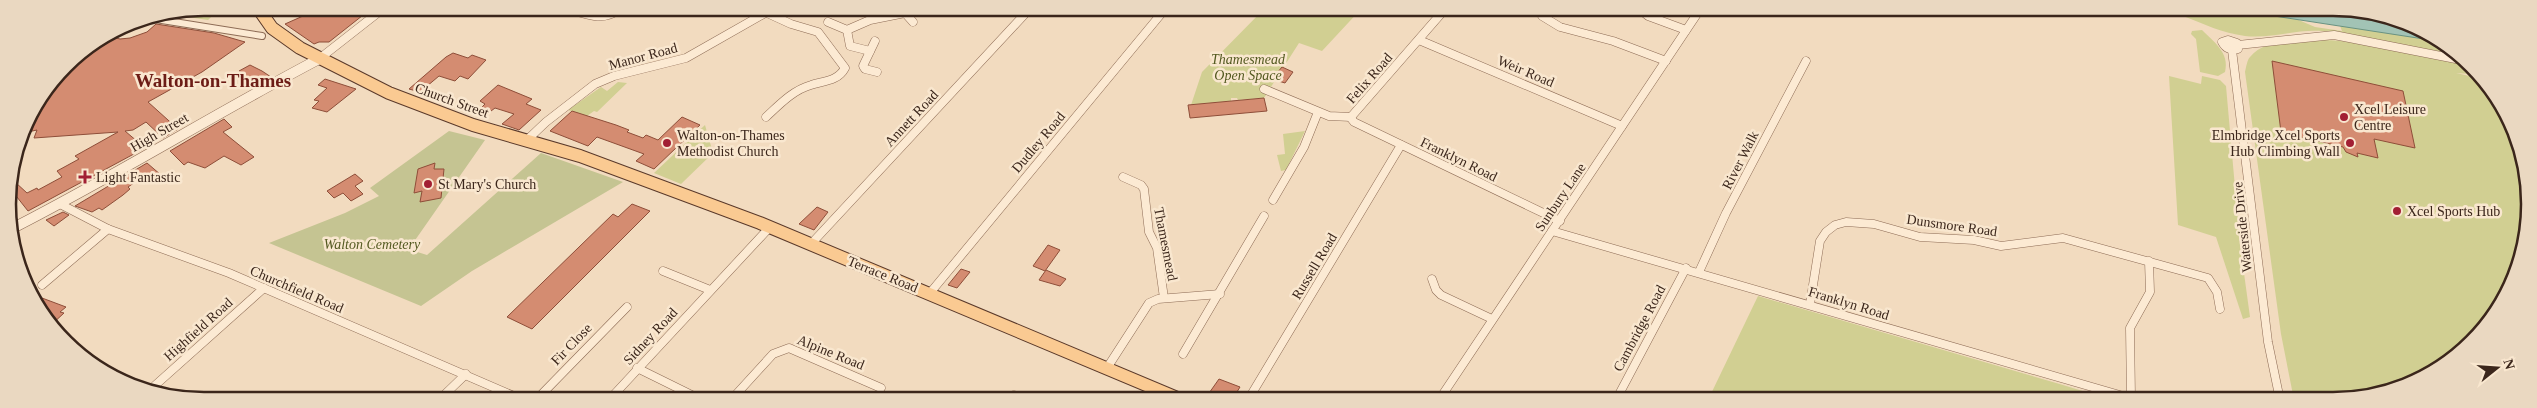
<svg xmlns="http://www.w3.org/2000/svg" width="2537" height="408" viewBox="0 0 2537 408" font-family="'Times New Roman',serif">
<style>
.green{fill:#d1cf92}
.cemetery{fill:#c5c492}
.water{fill:#a2c3b5;stroke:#699282}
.building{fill:#d48c71;stroke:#8e4e39}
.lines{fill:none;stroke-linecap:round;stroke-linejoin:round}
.pedestrian-casing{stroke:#8d6b55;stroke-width:8}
.minor-casing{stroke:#8d6b55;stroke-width:9}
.tertiary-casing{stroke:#8d6b55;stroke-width:11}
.primary-casing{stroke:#5a392a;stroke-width:14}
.pedestrian{stroke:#fcead3;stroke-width:6}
.minor{stroke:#fcead3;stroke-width:8}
.tertiary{stroke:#fcead3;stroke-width:10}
.primary{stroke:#faca92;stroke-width:12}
.poi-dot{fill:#a21f33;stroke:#f9e7cf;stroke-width:2}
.labels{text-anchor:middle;stroke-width:5;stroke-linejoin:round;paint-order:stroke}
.street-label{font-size:14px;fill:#3b261b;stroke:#f9e7cf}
.park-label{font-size:14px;font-style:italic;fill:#535920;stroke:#f9e7cf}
.poi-label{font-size:14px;fill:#3b261b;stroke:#f9e7cf;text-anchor:start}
.district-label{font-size:19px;font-weight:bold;fill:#6c1c16;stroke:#f9e7cf}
.rim{fill:none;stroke:#3b261b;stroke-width:2.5}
</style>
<rect width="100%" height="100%" fill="#f2dbbf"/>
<g class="green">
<path d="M204 8H221L208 20 181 16 187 11Z"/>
<path d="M1265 8H1362L1322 51 1299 43 1264 98 1238 100 1237 98H1231V101L1191 105 1202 72Z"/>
<path d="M2138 8H2227L2294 18 2315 27 2342 31 2339 23 2437 41 2457 56 2322 31C2296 29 2271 39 2245 36 2222 33 2204 24 2183 16 2168 11 2153 10 2138 8Z"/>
<path d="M2202 30C2214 42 2230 53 2225 72L2218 76 2200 72 2196 39 2191 34 2192 31Z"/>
<path d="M2322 40C2371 41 2421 54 2468 66L2470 74 2456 73 2483 79 2519 141 2529 217 2509 291 2472 343 2420 380 2346 400H2294L2281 334 2245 72C2246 68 2247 60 2250 57 2266 37 2299 41 2322 40Z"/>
<path d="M2169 76 2201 84 2202 76 2220 80 2226 86 2240 244 2250 317 2243 319 2216 237 2178 225Z"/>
<path d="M618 82 627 83 597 112 594 111 587 116 568 110 601 87 607 91Z"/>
<path d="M705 125 713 153 681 184 654 173Z"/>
<path d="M1305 131 1286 170 1281 171 1277 155 1285 154 1283 134Z"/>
<path d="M1758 296 2063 385 2112 400H1708Z"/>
</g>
<path class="cemetery" d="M449 131 485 140 411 246V250L427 255 541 153 623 182 472 271 421 306 269 243 345 213 379 196 370 188Z"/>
<path class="water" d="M2222 8C2288 8 2383 0 2437 41Z"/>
<g class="building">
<path d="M306 8H372L329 42H319L314 44 285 24 303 16 299 13Z"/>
<path d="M156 24 214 33 245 42 202 72 148 102 178 129 163 138 146 122 133 130 125 131 145 148 28 211 9 187 10 185 15 182 27 193 37 188 38 190 62 177 57 171 79 159 75 156 118 132 34 138 37 130 23 133 28 117 65 65 109 36 120 39 130 38 147 32Z"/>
<path d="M453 53 468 58 472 55 486 60 468 79 460 76 455 81 439 76 420 92 409 89 446 57Z"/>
<path d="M2272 61 2403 91 2415 148 2374 139 2378 158 2357 153 2358 157 2346 152 2343 147 2281 132Z"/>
<path d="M250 65 262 71 271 77 256 86 239 71Z"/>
<path d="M1282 67 1293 72 1285 83 1272 79Z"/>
<path d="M325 79 356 89 327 112 312 108 319 101 314 100 327 88 318 85Z"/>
<path d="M498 85 532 99 526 104 541 110 519 130 502 124 514 114 495 108 491 111 482 107 485 104 480 101Z"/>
<path d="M1264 98 1267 111 1190 118 1188 105Z"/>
<path d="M572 111 616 125 629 130 627 132 643 138 646 135 658 140 682 117 700 125 654 169 636 161 644 154 597 137 588 146 550 131Z"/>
<path d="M224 119 232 127 223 132 254 157 241 165 224 156 205 168 188 162 184 165 170 151Z"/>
<path d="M147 163 161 175 153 179 147 174 128 187 130 189 123 195 102 210 99 208 92 212 75 206Z"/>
<path d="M435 163 434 169H444L441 198 420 202 422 191 414 193 418 169Z"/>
<path d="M355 174 363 181 355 186 363 194 351 201 343 193 334 198 327 191Z"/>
<path d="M632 204 650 211 532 329 507 317 613 214 618 217Z"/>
<path d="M817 207 828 212 814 230 799 224Z"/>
<path d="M63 212 69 215 54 226 46 220Z"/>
<path d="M1048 245 1060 250 1045 271 1033 266Z"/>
<path d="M961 269 970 272 957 288 948 285Z"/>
<path d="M1046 270 1066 279 1060 286 1039 280Z"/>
<path d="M34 295 66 307 60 312 64 313 51 325Z"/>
<path d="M1219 379 1240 387 1232 400H1216L1207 396Z"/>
</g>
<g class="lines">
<defs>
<path id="pedestrian" d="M149 18 262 36"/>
<g id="minor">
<path d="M566 8C587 15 602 23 622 8"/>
<path d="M1428 8 1442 13"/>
<path d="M1543 8 1542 16 1560 27 1613 41 1666 61"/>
<path d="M1638 8 1648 16 1686 30"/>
<path d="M905 13 913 22"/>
<path d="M828 22 847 30 870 20 905 13 912 8"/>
<path d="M847 30 850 46 870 51"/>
<path d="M1419 40 1622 126"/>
<path d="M2228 40 2237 43 2238 49C2230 50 2226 49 2222 42Z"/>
<path d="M875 41 863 66 865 69 877 72"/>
<path d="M2238 45 2334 35 2461 60"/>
<path d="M2232 50 2268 342 2280 400"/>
<path d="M319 59 384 8"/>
<path d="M1264 89 1329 116 1351 117 1446 8"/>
<path d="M766 117C779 105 793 90 811 85 824 81 838 81 845 68L818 32 791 24 767 13"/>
<path d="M1350 117 1354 122 1560 221"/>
<path d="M527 140 546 122 595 84 614 76 686 58 774 8"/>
<path d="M1123 177 1141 185 1144 189 1149 232 1157 248 1164 298"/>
<path d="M1273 200 1304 147 1318 112"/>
<path d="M60 204 108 229 229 273 523 400"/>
<path d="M1552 231 2137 400"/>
<path d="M811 244 1024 15 1027 8"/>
<path d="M663 271 710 290"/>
<path d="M1699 272 1726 213 1806 61"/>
<path d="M1432 279 1436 290 1441 295 1492 319"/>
<path d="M42 285 108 229"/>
<path d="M930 293 1166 8"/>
<path d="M1810 304 1820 241 1826 232 1835 225 1846 222 1874 224 1920 237 1974 240 2001 246 2063 238 2208 278 2217 292 2220 309"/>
<path d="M1183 354 1264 216"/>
<path d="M637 368 702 400"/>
<path d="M1107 368 1149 303 1158 299 1220 294"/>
<path d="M151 389 264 288"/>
<path d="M1014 395 1021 400"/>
<path d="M2131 398 2130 328 2150 292 2149 261"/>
<path d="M439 400 466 374"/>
<path d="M536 400 627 307"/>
<path d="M609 400 769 228"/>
<path d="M731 400 773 354 789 348 881 388"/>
<path d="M1248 400 1401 145"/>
<path d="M1439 400 1701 8"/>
<path d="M1616 400 1686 268"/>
</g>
<path id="tertiary" d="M13 228C117 175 216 113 319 59"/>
<path id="primary" d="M258 8 272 28 300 48 389 93 473 125 580 156 760 223 1182 400"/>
</defs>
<use href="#pedestrian" class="pedestrian-casing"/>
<use href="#minor" class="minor-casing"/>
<use href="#tertiary" class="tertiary-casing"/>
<use href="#primary" class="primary-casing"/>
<use href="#pedestrian" class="pedestrian"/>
<use href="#minor" class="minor"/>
<use href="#tertiary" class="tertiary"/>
<use href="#primary" class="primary"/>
</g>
<g class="poi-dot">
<circle cx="2344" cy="117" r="5"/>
<circle cx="667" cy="143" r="5"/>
<circle cx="2350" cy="143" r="5"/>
<path d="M82.5 169.5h5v5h5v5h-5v5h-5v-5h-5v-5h5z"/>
<circle cx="428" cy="184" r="5"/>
<circle cx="2397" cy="211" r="5"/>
</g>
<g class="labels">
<g class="street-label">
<text transform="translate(643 56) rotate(-15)" y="5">Manor Road</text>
<text transform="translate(1526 71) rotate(23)" y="5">Weir Road</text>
<text transform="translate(1369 78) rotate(-49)" y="5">Felix Road</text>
<text transform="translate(452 100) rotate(20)" y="5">Church Street</text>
<text transform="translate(911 118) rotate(-47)" y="5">Annett Road</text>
<text transform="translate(159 132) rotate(-30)" y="5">High Street</text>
<text transform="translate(1038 142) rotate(-50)" y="5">Dudley Road</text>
<text transform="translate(1459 159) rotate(26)" y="5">Franklyn Road</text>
<text transform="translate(1740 160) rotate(-63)" y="5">River Walk</text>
<text transform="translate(1560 197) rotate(-56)" y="5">Sunbury Lane</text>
<text transform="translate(1952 225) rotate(8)" y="5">Dunsmore Road</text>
<text transform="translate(2242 227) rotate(-96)" y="5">Waterside Drive</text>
<text transform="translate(1166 244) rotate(79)" y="5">Thamesmead</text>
<text transform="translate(1314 266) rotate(-59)" y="5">Russell Road</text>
<text transform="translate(883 274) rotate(22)" y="5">Terrace Road</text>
<text transform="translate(297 289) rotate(23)" y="5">Churchfield Road</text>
<text transform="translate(1849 303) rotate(17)" y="5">Franklyn Road</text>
<text transform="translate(1639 328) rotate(-62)" y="5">Cambridge Road</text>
<text transform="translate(198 329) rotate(-42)" y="5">Highfield Road</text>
<text transform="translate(650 336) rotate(-47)" y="5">Sidney Road</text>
<text transform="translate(571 344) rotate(-46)" y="5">Fir Close</text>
<text transform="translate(831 352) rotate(22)" y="5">Alpine Road</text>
</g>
<g class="park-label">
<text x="1248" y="64">Thamesmead<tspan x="1248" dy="16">Open Space</tspan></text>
<text x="372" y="249">Walton Cemetery</text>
</g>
<g class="poi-label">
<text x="2354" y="114">Xcel Leisure<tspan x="2354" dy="16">Centre</tspan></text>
<text x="677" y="140">Walton-on-Thames<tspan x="677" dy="16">Methodist Church</tspan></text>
<text x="2340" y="140" text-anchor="end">Elmbridge Xcel Sports<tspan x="2340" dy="16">Hub Climbing Wall</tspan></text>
<text x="96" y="182">Light Fantastic</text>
<text x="438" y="189">St Mary's Church</text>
<text x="2407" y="216">Xcel Sports Hub</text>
</g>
<g class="district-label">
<text x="213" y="87">Walton-on-Thames</text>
</g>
</g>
<path d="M0 0H2537V408H0ZM204 16H2333A188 188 0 0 1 2521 204V204A188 188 0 0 1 2333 392H204A188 188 0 0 1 16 204V204A188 188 0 0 1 204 16Z" fill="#ead8c1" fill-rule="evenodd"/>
<path class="rim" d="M204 16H2333A188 188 0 0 1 2521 204V204A188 188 0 0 1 2333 392H204A188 188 0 0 1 16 204V204A188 188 0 0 1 204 16Z"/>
<g transform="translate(2497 368) rotate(73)" stroke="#f9e7cf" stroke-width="4" paint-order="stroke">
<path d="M0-4L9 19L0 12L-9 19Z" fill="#3b261b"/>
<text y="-8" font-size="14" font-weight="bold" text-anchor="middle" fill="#3b261b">N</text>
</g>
</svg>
